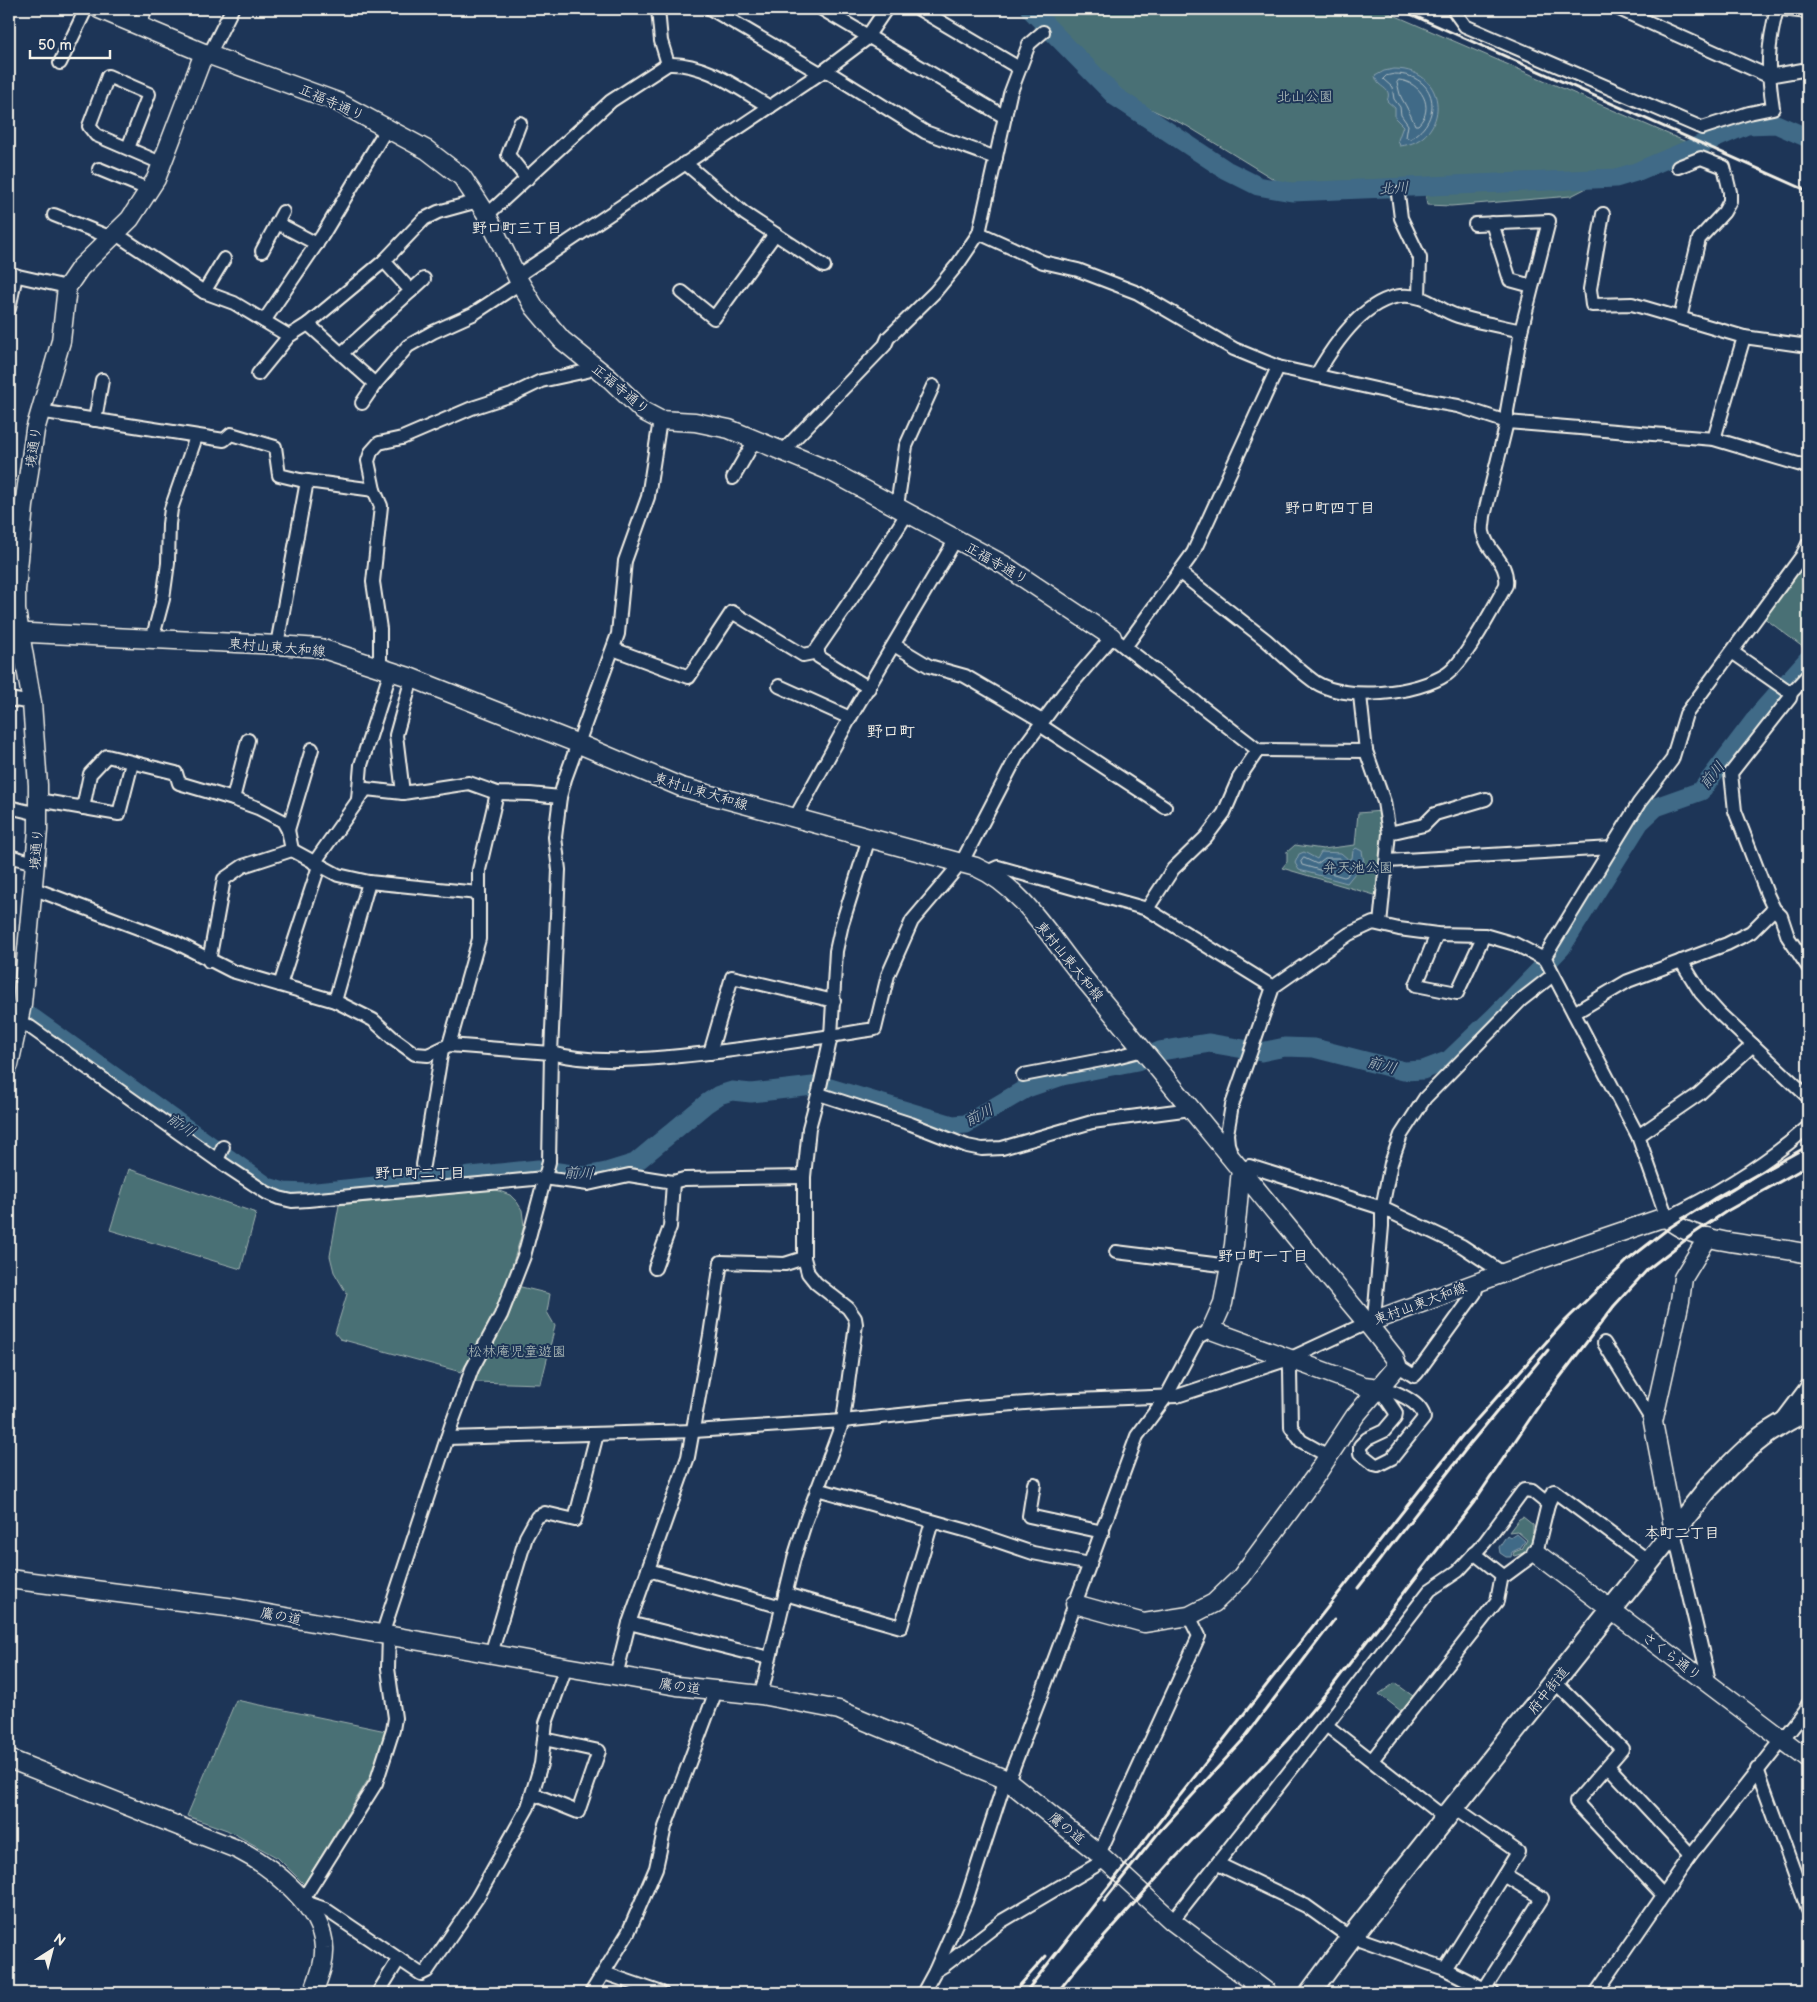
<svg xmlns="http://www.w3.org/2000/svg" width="1817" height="2002" viewBox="0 0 1817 2002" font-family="'Balsamiq Sans','Klee One',sans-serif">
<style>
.green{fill:#487074;stroke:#9eb0ae}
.water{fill:#406a87;stroke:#88a0ae}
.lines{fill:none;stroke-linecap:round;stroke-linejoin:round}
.shore{stroke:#acbbc1;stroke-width:1}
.river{stroke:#406a87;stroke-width:19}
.street-casing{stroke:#f4f1e8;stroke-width:16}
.secondary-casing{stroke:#f4f1e8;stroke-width:21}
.primary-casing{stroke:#f4f1e8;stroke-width:24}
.street{stroke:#1d3557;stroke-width:12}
.secondary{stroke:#1d3557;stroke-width:18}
.primary{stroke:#1d3557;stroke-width:20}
.rail{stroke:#f4f1e8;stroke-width:3}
.labels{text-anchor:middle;stroke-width:4;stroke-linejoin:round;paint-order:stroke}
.park-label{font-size:14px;fill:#b8c4bf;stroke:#1d3557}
.street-label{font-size:14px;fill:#f4f1e8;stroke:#1d3557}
.water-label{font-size:15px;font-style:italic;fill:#b5c2c6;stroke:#1d3557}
.neighbourhood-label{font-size:15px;font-weight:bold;fill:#f4f1e8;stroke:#1d3557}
.quarter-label{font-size:16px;font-weight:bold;fill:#f4f1e8;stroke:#1d3557}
</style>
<rect width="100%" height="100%" fill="#1d3557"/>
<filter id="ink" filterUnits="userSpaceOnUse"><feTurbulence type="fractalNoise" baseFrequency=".02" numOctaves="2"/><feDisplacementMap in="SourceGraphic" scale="10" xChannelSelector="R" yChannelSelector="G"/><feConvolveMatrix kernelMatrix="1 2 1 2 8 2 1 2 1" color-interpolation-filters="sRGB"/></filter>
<g filter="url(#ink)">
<g class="green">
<path d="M1039 9H1380L1691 144 1616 173 1571 196 1451 206 1427 205 1423 179 1289 184 1275 180 1187 126 1133 101Z"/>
<path d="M1808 553V651L1763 617Z"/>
<path d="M1382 811 1385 837 1378 896 1282 868 1287 862V852L1295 845 1323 849 1355 845 1358 813Z"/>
<path d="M129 1169 256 1213 241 1269 110 1230Z"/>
<path d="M494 1189 510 1195 517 1202 522 1210 524 1226 497 1316 461 1372 340 1339 335 1333 347 1294 334 1272 330 1256 339 1205Z"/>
<path d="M517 1286 550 1294 547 1312 555 1326 541 1384 475 1382 480 1361Z"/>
<path d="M1523 1517 1533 1525V1537L1527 1552 1514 1556 1513 1555 1514 1552 1522 1549 1527 1540 1517 1531 1509 1532 1519 1519Z"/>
<path d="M1395 1683 1413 1696 1401 1711 1379 1694Z"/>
<path d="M236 1700 386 1731 374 1770 304 1884 278 1858 227 1830 187 1816Z"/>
</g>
<g class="water">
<path d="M1394 69C1451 69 1450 141 1400 146L1398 140 1403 126 1395 118V108L1387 101C1391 91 1386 90 1379 84 1377 82 1376 79 1375 76L1384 71Z"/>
<path d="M1356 848 1362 851 1364 862 1347 883 1299 870 1295 863 1299 854 1304 852 1317 859 1321 852 1341 853 1349 860 1352 858 1353 851Z"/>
<path d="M1516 1533 1525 1541 1520 1548 1512 1552 1511 1557H1506L1500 1553 1499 1547 1507 1535 1510 1537Z"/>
</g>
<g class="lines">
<g class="shore">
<path d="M1395 74C1437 74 1445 119 1410 139L1406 137 1408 125 1401 115 1400 107 1394 99 1392 87 1383 79 1386 76Z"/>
<path d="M1399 80C1421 82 1436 108 1418 125H1415C1411 116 1407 107 1402 99 1399 94 1399 88 1397 83Z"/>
<path d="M1304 858 1317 864 1325 858H1339L1345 863 1351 865V868L1347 876 1344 877 1302 865 1301 862Z"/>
</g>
<g class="river">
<path d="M1030 9 1116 97 1226 170 1258 186 1292 192 1616 178 1636 172 1747 125 1776 124 1808 138"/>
<path d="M9 1003 34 1019 268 1187 284 1192 307 1193 538 1169 585 1176 606 1172 635 1163 707 1103 719 1095 732 1091 751 1093 813 1086 827 1087 953 1125 966 1124 1027 1088 1062 1076 1137 1061 1160 1051 1209 1043 1261 1052 1285 1047 1314 1048 1404 1071 1423 1070 1449 1060 1495 1016 1561 948 1640 822 1656 807 1701 791 1760 713 1808 659"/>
</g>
<defs>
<g id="street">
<path d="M658 9 661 41 668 64"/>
<path d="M711 9 820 73"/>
<path d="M822 9 1005 117"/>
<path d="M919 9 1019 68"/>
<path d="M1459 9 1455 12 1465 26 1702 128 1749 113 1773 108C1767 69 1767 47 1777 9"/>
<path d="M1619 9 1768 76 1808 69"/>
<path d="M1782 9 1808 12"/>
<path d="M139 25 146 9"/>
<path d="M204 53 212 49 232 9"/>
<path d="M60 63 86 9"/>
<path d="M825 70 925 132 996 158"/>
<path d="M520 123 508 155 527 179"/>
<path d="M128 148 149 94 108 76 89 126 96 135 161 163"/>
<path d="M685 163 745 214 824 266"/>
<path d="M1678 167 1701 158 1724 167 1730 192V201L1724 212 1699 239 1680 318"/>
<path d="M99 169 150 190"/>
<path d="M1398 194 1401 218 1420 258 1419 297"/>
<path d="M1603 214 1590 289 1592 305 1632 304 1744 337 1714 439"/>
<path d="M54 215 112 238"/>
<path d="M487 215 611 101 668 64C705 62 739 89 770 107"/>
<path d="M277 223 317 244"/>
<path d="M1492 223 1510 280 1532 286"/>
<path d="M1475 224 1549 221 1521 331"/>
<path d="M979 233 1043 262 1078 270 1138 293 1234 349 1278 367 1429 401 1458 406 1507 422 1714 439 1808 467"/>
<path d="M116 234 204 292 234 303 289 336"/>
<path d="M262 251 283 212"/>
<path d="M384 261 424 219 438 212 478 201"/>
<path d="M9 274 67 287"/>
<path d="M517 276 825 70 865 40 886 9"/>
<path d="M411 291 424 279"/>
<path d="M204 292 224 259"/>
<path d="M682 292 714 318 775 234"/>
<path d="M9 309 16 275"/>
<path d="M264 321 322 236 387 128"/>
<path d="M1744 337 1808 346"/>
<path d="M341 354 411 291 384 261 308 324 375 384 362 403"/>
<path d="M258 374 289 336 308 324"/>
<path d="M375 384 408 346 433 332 473 314 520 283"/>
<path d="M39 411 224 440 231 434 275 447 279 475 300 480 374 490"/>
<path d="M95 420 102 380"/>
<path d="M783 451 885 345 888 338 935 292 958 264 979 233 1010 94 1029 44 1043 32"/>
<path d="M733 478 755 440"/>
<path d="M897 506 906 446 933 386"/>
<path d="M9 520 22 523"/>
<path d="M1179 572C1208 595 1237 617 1266 640 1282 654 1298 670 1315 682 1347 702 1417 694 1447 674 1465 662 1495 605 1506 585 1509 561 1487 553 1483 532 1482 527 1484 521 1484 516L1507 422V411L1521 331C1500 326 1478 322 1458 316 1444 312 1433 302 1420 298 1374 284 1336 341 1317 374"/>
<path d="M152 640 163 599 168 563 169 524 171 509 196 437"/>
<path d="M277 645 307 481"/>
<path d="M894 645 929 666 965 676 1042 721"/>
<path d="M1125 647 1193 553 1278 367"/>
<path d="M613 649 689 677 732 612 803 655 818 652"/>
<path d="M1732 652 1791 693"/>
<path d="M380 666V629L373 582 381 506 374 490 368 461 371 452 379 443 402 438 472 408 512 395 541 381 587 371 593 364"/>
<path d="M1808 675 1791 693 1790 698 1731 773 1735 811 1767 894 1774 909 1781 916 1788 937 1808 967"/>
<path d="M779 686 850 718"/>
<path d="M869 688 819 657 817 649 874 566 908 512"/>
<path d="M1360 695 1366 751 1384 802 1389 833 1380 924"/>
<path d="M9 699 32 703"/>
<path d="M1040 725 1165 807"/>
<path d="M403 793 396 735 412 678"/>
<path d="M233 799 248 740"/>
<path d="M358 799 361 765 391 670"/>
<path d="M38 800 119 814 132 763"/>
<path d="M9 807 38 814"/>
<path d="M83 808 90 774 107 756 176 773 179 783 233 799 258 808 283 821 288 830 292 850"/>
<path d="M795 818 850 718 956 539"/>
<path d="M288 830 312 749"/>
<path d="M1389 833 1424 825 1435 814 1486 799"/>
<path d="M9 856 35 863"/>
<path d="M1387 861 1612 848"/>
<path d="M314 863 366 789 403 793 469 783 497 793 530 794 560 797"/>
<path d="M987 872 998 867 1147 909 1273 987"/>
<path d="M32 888 175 942 232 971 335 1001 373 1020 393 1038 415 1054 428 1055 449 1045 551 1053C593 1064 637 1060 680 1056 745 1050 810 1039 875 1029L888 975 912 921 962 862 1017 756 1063 694 1112 637 1258 750 1366 751"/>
<path d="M1147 909 1173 869 1206 837 1224 813 1239 778 1258 750"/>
<path d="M1437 934 1416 985 1457 993 1484 935"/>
<path d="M1544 958 1639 803 1672 760 1686 714 1802 556 1808 544"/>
<path d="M209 961 224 879 243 866 292 850 338 875 369 882 478 893"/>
<path d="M1681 961 1701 993 1719 1013 1808 1097"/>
<path d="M280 985 319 866"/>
<path d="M335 1001 369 882"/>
<path d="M1574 1013 1628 981 1727 944 1751 932 1774 909"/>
<path d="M18 1021 30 1027 217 1160 267 1193 279 1198 292 1201 308 1200 544 1178 588 1184 629 1175 673 1182 684 1179 804 1177"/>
<path d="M449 1045 479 939V870L497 793"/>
<path d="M710 1053 732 977 834 1001"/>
<path d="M1023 1075 1112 1058 1143 1050"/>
<path d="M819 1094 911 1124 967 1146 982 1149 1002 1148 1092 1122 1191 1109"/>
<path d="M1638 1136 1699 1094 1753 1045"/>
<path d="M1232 1156 1228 1144 1227 1134 1232 1105 1273 987 1349 934 1373 923 1399 929 1437 934 1484 935 1515 944 1546 960 1638 1136 1667 1218C1718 1193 1766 1164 1808 1127"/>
<path d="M217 1160 223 1147"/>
<path d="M423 1165 442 1049"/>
<path d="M1241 1169 1249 1166 1382 1208 1462 1246 1503 1273"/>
<path d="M1116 1252 1230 1266"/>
<path d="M655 1268 670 1227 673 1182"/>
<path d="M1374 1319 1382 1226V1208L1391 1163 1401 1135 1425 1098 1521 1000 1553 975"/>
<path d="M1604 1343 1653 1422"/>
<path d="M1289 1359 1290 1370 1291 1427 1301 1441 1328 1456"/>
<path d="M1397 1365 1414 1376 1417 1373 1475 1293 1478 1282"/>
<path d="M1379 1388C1393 1390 1422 1402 1424 1418L1392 1458 1378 1465 1374 1464 1360 1453V1446L1367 1439 1384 1431 1395 1418 1396 1413Z"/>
<path d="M1781 1421 1808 1385"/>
<path d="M447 1438 694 1431 843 1421 976 1407 1050 1401 1177 1396 1289 1359 1367 1323"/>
<path d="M1034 1484 1029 1516 1103 1532"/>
<path d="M817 1489 968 1531 1033 1553 1090 1564"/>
<path d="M1674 1531 1710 1685"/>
<path d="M1474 1553 1502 1575H1506L1536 1553 1548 1504 1554 1491 1650 1562"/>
<path d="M648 1570 782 1607"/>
<path d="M785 1594 901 1627 932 1522"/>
<path d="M629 1623 769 1658"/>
<path d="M382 1635 452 1423 472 1369 501 1315 524 1256 549 1162 551 1053 559 870 555 837 560 797 565 779 618 634 625 561 648 497 660 420"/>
<path d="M389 1636 388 1668 395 1718 393 1730 376 1783 302 1901 325 1909 421 1974 427 1971 477 1898 528 1807 541 1764 546 1723 566 1667"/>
<path d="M491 1654 526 1537 537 1517 545 1513 575 1520 597 1434"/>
<path d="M616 1676 629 1623 688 1457 710 1335 721 1262 785 1264 804 1258"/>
<path d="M1555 1682 1622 1749 1576 1802 1663 1895"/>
<path d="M761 1695 794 1558 806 1520 843 1421 856 1324 855 1318 848 1308 816 1283 808 1273 804 1258V1177L809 1128 819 1091 831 1036 836 951 842 924 869 838"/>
<path d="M1326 1725 1445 1818"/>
<path d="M1372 1760 1497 1601 1502 1575"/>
<path d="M1608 1766 1691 1855"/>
<path d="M1757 1769 1808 1910"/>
<path d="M533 1794 578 1812 599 1751 544 1739"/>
<path d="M1454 1807 1518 1852 1504 1875"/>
<path d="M1099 1854 1199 1636 1189 1616"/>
<path d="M1218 1864 1306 1906 1345 1934 1445 1969 1493 1993"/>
<path d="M1172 1921 1326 1725 1430 1590 1458 1571 1485 1542 1522 1492 1524 1490 1532 1491 1548 1504"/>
<path d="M1445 1969 1504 1875 1542 1898 1485 1988"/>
<path d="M935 1971 945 1965 1002 1921 1105 1860"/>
<path d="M604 1973 662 1993"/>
<path d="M378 1993 399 1959"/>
<path d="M591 1993 628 1933 656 1868 665 1827 716 1691"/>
<path d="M923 1993 935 1971 966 1901 1003 1787 1011 1773 1045 1685 1137 1436 1166 1397 1198 1337 1211 1330"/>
<path d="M1596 1993 1691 1855 1804 1712 1808 1704"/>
</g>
<g id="secondary">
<path d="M99 9 204 53 338 102 427 150 462 177 478 201 487 215 520 283 535 308 562 340 610 379 643 411 660 420 695 422 729 429 830 471 1004 565 1112 637"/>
<path d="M9 632 277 645 320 648 412 678 579 744 681 787 976 867C1024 888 1052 941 1085 980 1180 1094 1272 1210 1367 1323L1394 1357 1397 1365 1395 1369 1355 1416 1314 1478 1241 1577 1214 1603 1189 1616 1144 1623 1075 1604"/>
<path d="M9 1065 22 1004 38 830V785L32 703 16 610V590L24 506 35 430 61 341 67 287 80 268 130 219 156 179 204 53"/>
<path d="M1241 1169 1234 1245 1223 1303 1211 1330 1364 1386 1379 1388"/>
<path d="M1367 1323 1536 1261 1659 1219 1667 1218C1695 1246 1770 1244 1808 1254"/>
<path d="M1674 1531 1653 1422 1680 1301 1683 1278 1708 1237"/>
<path d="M1536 1553 1808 1759"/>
<path d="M9 1579 235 1608 566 1667 677 1686 761 1695 839 1710 1007 1780 1099 1854 1172 1921 1268 1993"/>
<path d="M9 1759 239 1850C273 1867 323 1908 324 1948 325 1964 318 1979 313 1993"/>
</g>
<path id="primary" d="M1310 1993 1352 1936 1454 1807 1709 1487C1730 1466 1751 1442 1777 1427 1787 1420 1798 1415 1808 1410"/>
</defs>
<use href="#street" class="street-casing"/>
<use href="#secondary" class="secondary-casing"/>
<use href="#primary" class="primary-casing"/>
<use href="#street" class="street"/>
<use href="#secondary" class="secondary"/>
<use href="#primary" class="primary"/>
<g class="rail">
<path d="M1399 9 1808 191"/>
<path d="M1358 1588 1470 1444 1548 1350"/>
<path d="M1104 1901 1159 1832 1242 1741 1334 1620"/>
<path d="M1013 1993 1046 1956"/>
<path d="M1025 1993 1462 1436 1565 1321 1628 1260 1669 1228 1715 1198 1808 1146"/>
<path d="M1057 1993 1079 1965 1175 1858 1287 1740 1333 1685 1474 1502 1542 1401 1614 1306 1648 1269 1693 1234 1727 1211 1808 1166"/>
</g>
</g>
</g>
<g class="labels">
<g class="park-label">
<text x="1305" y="101">北山公園</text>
<text x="1358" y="872">弁天池公園</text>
<text x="517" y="1356">松林庵児童遊園</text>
</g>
<g class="street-label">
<text transform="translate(332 102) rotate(24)" y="5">正福寺通り</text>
<text transform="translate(621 389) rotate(40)" y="5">正福寺通り</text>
<text transform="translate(33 447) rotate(-81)" y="5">境通り</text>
<text transform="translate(997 563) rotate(30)" y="5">正福寺通り</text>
<text transform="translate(277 647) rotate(5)" y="5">東村山東大和線</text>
<text transform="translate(701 791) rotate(17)" y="5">東村山東大和線</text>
<text transform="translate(36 849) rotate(-85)" y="5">境通り</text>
<text transform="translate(1070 961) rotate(51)" y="5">東村山東大和線</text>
<text transform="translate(1420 1303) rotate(-20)" y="5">東村山東大和線</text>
<text transform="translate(281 1616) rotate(11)" y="5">鷹の道</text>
<text transform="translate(1672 1656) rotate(37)" y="5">さくら通り</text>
<text transform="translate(680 1686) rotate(8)" y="5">鷹の道</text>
<text transform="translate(1548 1690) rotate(-51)" y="5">府中街道</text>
<text transform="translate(1067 1828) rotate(39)" y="5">鷹の道</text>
</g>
<g class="water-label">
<text transform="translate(1394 188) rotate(-3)" y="5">北川</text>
<text transform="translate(1712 775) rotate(-51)" y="5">前川</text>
<text transform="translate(1382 1065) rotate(15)" y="5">前川</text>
<text transform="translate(979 1115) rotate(-27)" y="5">前川</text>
<text transform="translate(181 1125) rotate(35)" y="5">前川</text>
<text transform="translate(579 1173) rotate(2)" y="5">前川</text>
</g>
<g class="neighbourhood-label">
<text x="517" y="233">野口町三丁目</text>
<text x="1330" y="513">野口町四丁目</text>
<text x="420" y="1178">野口町二丁目</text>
<text x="1263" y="1261">野口町一丁目</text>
<text x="1682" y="1538">本町二丁目</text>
</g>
<g class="quarter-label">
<text x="891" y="737">野口町</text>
</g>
</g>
<rect width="1817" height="2002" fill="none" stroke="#1d3557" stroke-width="30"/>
<rect x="15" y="15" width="1787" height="1972" fill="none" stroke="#f4f1e8" stroke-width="2" filter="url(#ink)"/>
<g transform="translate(52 1950) rotate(36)" stroke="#1d3557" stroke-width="4" paint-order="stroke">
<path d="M0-4L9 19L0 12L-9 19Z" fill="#f4f1e8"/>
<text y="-8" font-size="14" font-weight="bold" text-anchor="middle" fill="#f4f1e8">N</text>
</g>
<path d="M30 50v8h80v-8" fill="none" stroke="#f4f1e8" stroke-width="2.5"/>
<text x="38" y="50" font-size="15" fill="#f4f1e8" stroke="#1d3557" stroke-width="4" paint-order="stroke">50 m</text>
</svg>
